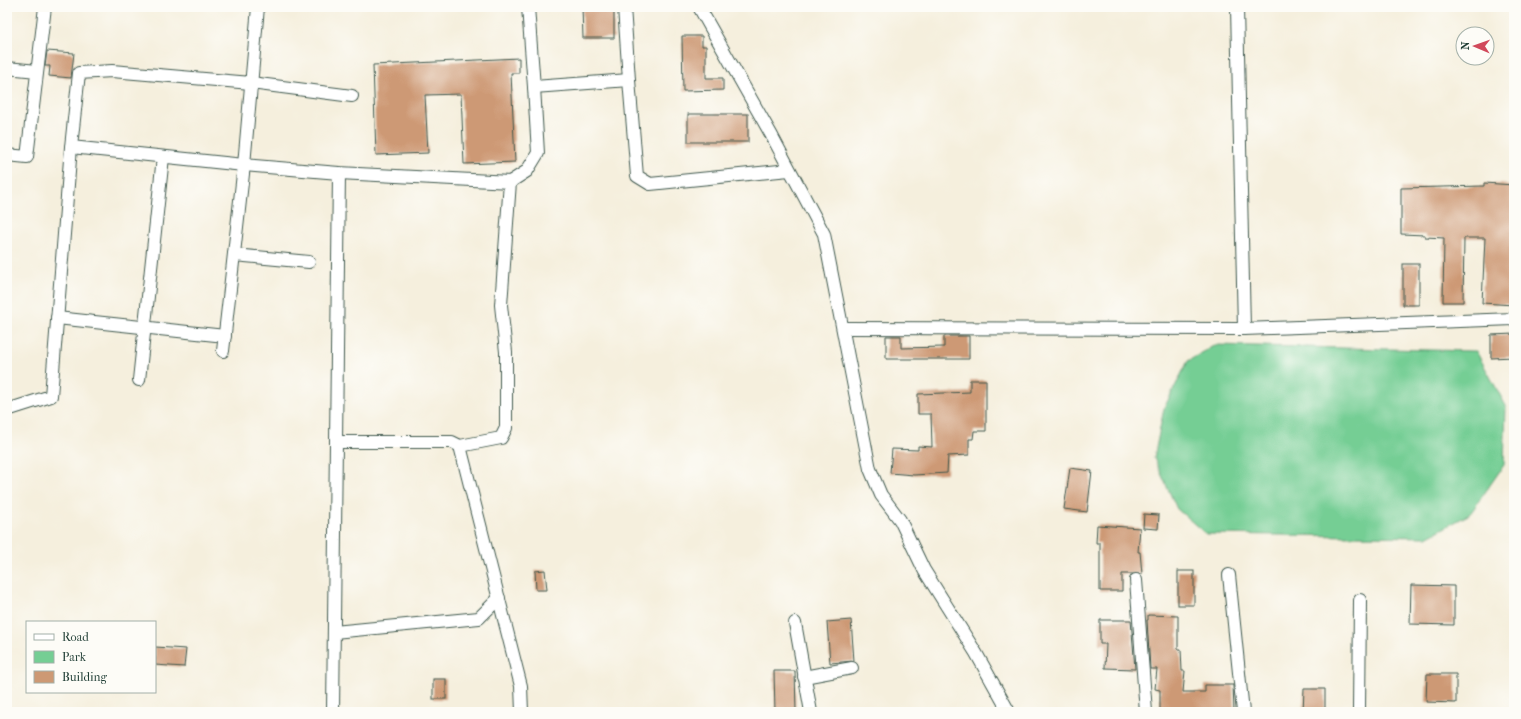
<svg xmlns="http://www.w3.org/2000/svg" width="1521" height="719" viewBox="0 0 1521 719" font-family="'IM FELL French Canon',serif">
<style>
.green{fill:#75ce94;stroke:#4a8664}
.building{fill:#cd9974}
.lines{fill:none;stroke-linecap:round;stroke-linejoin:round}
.minor-casing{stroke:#3f584d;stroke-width:14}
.minor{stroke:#fff;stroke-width:12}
</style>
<rect width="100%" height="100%" fill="#fdfcf7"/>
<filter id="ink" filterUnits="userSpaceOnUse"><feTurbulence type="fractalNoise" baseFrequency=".025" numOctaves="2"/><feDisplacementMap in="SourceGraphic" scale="8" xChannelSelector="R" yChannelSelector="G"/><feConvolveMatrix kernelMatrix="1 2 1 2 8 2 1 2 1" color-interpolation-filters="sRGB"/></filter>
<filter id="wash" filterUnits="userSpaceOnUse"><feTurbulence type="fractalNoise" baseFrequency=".012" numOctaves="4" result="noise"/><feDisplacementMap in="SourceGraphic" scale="16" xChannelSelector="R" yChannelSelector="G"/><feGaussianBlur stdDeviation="0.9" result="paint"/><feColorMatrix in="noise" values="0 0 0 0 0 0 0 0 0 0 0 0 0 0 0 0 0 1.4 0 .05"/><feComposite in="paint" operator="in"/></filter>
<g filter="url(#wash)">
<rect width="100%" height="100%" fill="#f5efdd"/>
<path class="green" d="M1215 345 1476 351 1506 406 1504 465 1470 514 1427 537 1206 534 1177 509 1154 458 1164 408 1188 361Z"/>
<g id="blocks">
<g class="building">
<path d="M582 7H614V38H583Z"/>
<path d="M682 36H702V46H706V78H723V90L683 91Z"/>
<path d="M47 51 74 53 71 78 49 76 50 66H45Z"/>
<path d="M519 58V73H511L515 162 464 164 461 94 425 95 428 153 376 155 373 65Z"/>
<rect x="688" y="114" width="60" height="28"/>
<path d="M1484 183 1514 185V305L1482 303 1485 238H1464L1463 302H1443L1444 238 1425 237V235L1401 234V188L1484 186Z"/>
<rect x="1403" y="264" width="16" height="41"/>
<path d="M1514 334V357L1491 358V335Z"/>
<path d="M886 336H901V348L944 347V336H969V359H886Z"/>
<path d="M970 380H986V431H974L973 439H969V455L948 456 947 473 914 475 890 473 892 449 918 450V446L932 447 931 414H918V394L970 392Z"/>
<path d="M1070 468 1092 471 1087 512 1064 509Z"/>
<path d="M1144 514 1159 515 1158 529 1143 528Z"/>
<path d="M1097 525 1140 528 1138 552H1140L1142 574H1122V591H1100V543H1096Z"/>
<path d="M545 570 547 590H536L535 571Z"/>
<rect x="1178" y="571" width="16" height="34"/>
<path d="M1411 585 1454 586V625L1410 624Z"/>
<path d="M1148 615 1178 616V649H1181L1182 671H1185L1183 692H1205V685H1233L1234 712H1160V690L1155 689 1157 669H1150L1147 620H1148Z"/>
<path d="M851 620 854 661 830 663 827 622Z"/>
<path d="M1100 620H1131L1135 669 1105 668 1106 644H1100Z"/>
<path d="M155 647 186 649 184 667 155 665Z"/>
<path d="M774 671H795L796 712H775Z"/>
<path d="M1427 674H1456V703L1426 702Z"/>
<rect x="433" y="679" width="13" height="20"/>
<path d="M1304 689H1325V712H1303Z"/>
</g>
</g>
</g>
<g filter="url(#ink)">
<use href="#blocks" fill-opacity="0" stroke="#3f584d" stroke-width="1"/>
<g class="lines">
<defs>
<g id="minor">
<path d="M258 7 244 165 339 173 510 182 527 171 538 153 534 87"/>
<path d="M528 7 534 87 629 80"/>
<path d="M624 7 629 80 637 176 650 184 789 170"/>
<path d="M699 7 772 136 824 234 870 469 881 495 900 520 924 570 976 653 1009 712"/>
<path d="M1237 7 1244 329 1514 319"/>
<path d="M7 68 37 71"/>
<path d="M71 147 79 73 112 71 251 83 352 96"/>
<path d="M7 155 27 157 45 7"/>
<path d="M234 255 309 262"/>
<path d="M57 318 225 336"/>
<path d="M843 328 1244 329"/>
<path d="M139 380 163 157"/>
<path d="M7 410 51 396 71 147 244 165 223 351"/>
<path d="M336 442H452L460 446 501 438 506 428V352L501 305 510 182"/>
<path d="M460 446 521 686 522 712"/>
<path d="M1229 575 1243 712"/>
<path d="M1136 580 1146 712"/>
<path d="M795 623 811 712"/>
<path d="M334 632 479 618 499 598"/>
<path d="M804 677 852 668"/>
<path d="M333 712 339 173"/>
<path d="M1359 712 1360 600"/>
</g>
</defs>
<use href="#minor" class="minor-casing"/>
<use href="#minor" class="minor"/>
</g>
</g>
<rect width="1521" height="719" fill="none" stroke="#fdfcf7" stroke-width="24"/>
<rect x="26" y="621" width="130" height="72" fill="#fdfcf7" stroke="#a4b0a9"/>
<rect x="34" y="634" width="20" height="6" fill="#ffffff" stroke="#a4b0a9"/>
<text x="62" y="641" font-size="12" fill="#1f3d34">Road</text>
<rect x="34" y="651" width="20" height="12" fill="#75ce94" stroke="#a4b0a9"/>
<text x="62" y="661" font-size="12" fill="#1f3d34">Park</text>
<rect x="34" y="671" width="20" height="12" fill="#cd9974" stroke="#a4b0a9"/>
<text x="62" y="681" font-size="12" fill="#1f3d34">Building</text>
<g transform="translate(1475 46) rotate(272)"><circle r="19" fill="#fdfcf7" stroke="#a4b0a9"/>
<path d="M0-3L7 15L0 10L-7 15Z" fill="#d1495b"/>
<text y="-6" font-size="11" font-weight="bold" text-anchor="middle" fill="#1f3d34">N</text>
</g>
</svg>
